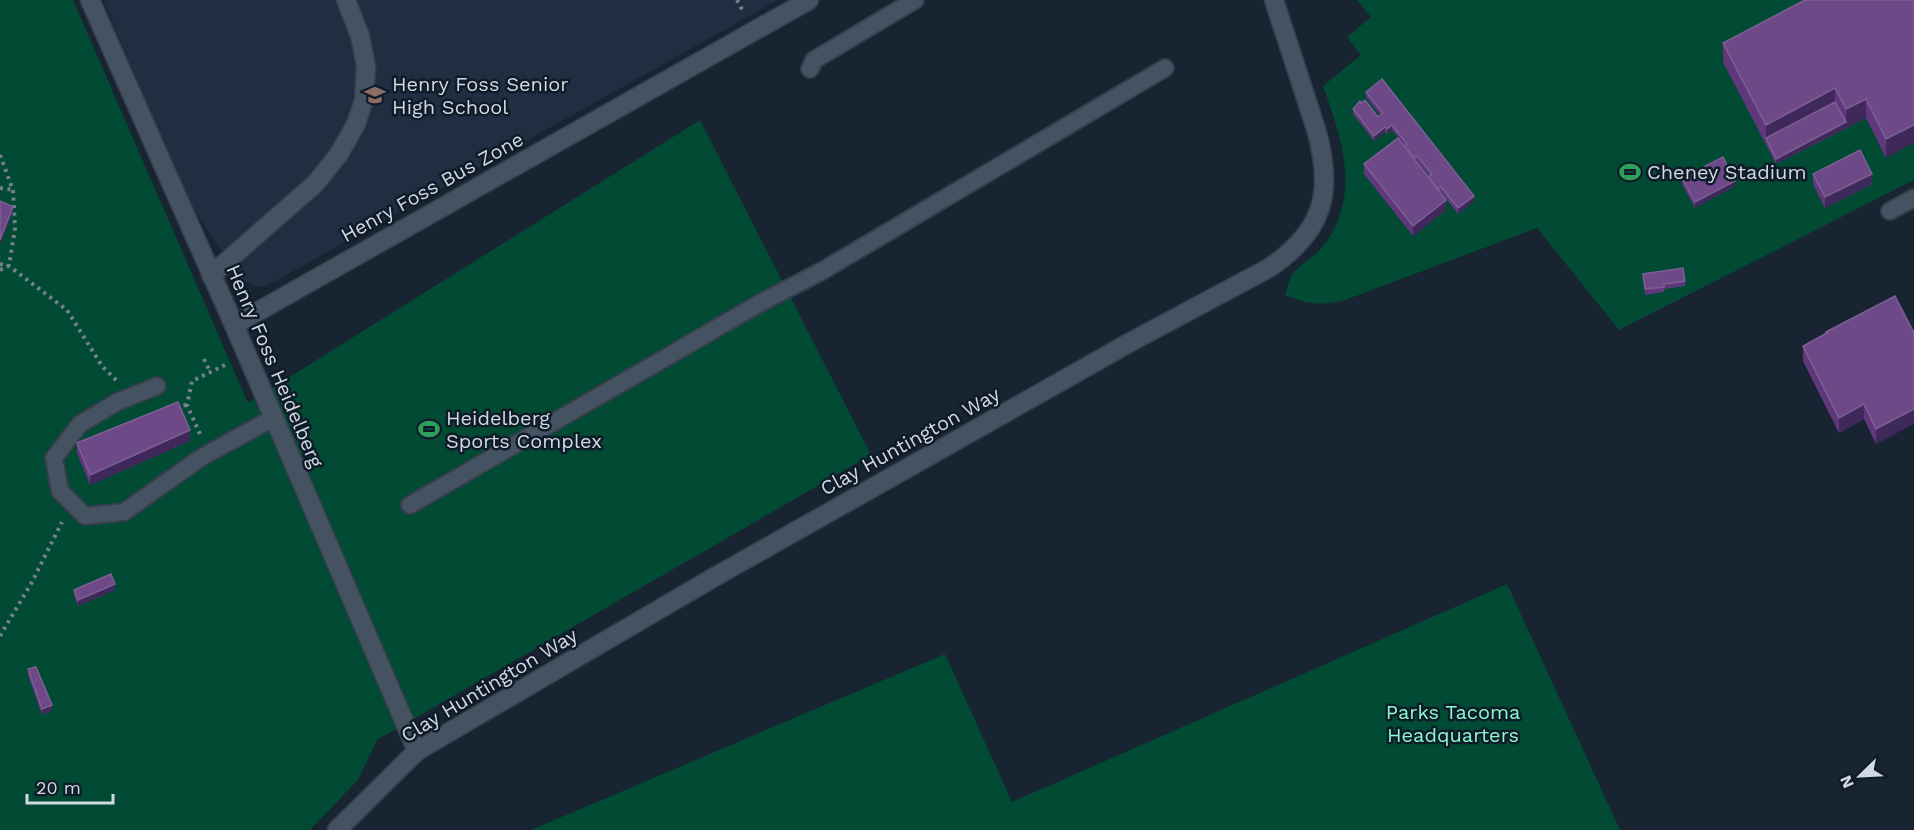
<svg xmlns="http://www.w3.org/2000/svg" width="1914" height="830" viewBox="0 0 1914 830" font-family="'Work Sans',sans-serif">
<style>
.built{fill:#1f2e40}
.green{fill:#014a33}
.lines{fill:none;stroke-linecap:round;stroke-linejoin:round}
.lane-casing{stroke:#353e4a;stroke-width:20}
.street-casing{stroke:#353e4a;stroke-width:21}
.path{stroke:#77818d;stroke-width:4;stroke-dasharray:3 4.5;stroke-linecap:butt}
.lane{stroke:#455262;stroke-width:16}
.street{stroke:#455262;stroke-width:18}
.wall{fill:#61377c;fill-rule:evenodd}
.shaded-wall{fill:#3f285a}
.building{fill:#6d4987;stroke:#7d5f95;stroke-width:1.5}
.labels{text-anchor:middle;stroke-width:5;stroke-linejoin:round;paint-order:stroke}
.poi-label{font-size:20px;fill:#d1d9e2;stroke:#101b29;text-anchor:start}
.street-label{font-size:20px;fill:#d1d9e2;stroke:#101b29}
.park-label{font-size:20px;fill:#8afacb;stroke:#101b29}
</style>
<rect width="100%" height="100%" fill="#192433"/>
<path class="built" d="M103 0H778L274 282 266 286H256L242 281 203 224 183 191Z"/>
<g class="green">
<path d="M0 0H73L248 403 700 120 871 455 377 740 358 780 310 830H0Z"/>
<path d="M1357 0H1914V180L1619 330 1537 228 1348 299C1325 306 1308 305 1285 295 1288 288 1289 279 1293 273 1302 263 1316 256 1324 245 1362 194 1342 140 1323 86L1361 55 1347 37 1371 17Z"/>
<path d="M1507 584 1620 830H531L945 654 1012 802Z"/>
</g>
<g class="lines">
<defs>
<g id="lane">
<path d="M810 69 814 60 915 0"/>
<path d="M1890 211 1914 198"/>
<path d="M157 386 117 402 80 424 54 458 60 491 85 516 124 512 202 457 273 418"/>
<path d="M410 505 762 302 822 271 1165 68"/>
</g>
<g id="street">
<path d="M90 0 234 325 417 751"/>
<path d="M211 275 316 183 339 154 356 124 364 100 366 66 360 36 346 0"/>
<path d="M234 325 809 0"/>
<path d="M337 830 417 751 711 579 1127 344 1269 268C1324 231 1334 192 1316 129L1274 0"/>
</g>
</defs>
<use href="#lane" class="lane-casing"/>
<use href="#street" class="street-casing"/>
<g class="path">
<path d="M737 0 743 11"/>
<path d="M0 155 13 190 15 228 9 266"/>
<path d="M0 188 13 190"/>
<path d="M0 264 9 266 67 310 102 366 116 380"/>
<path d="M0 270 8 266"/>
<path d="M204 359 210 372"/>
<path d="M176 406 187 405"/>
<path d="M200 434 187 405 192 381 227 364"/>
<path d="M0 636 32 582 62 522"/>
</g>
<use href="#lane" class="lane"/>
<use href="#street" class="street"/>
</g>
<g class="wall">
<path d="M1914 0 1886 158 1866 118 1776 164 1723 62V43Z"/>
<path d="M1366 92 1474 201 1458 214 1441 192 1440 193 1446 210 1413 236 1364 174V164L1405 146 1392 130 1387 134 1385 132 1374 141 1353 114V109L1378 117 1380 115 1366 97ZM1417 161 1429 176 1428 177 1416 162Z"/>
<path d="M1813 174 1872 184 1825 208 1813 184Z"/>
<path d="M1682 178 1735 186 1695 208 1682 184Z"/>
<path d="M1643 274 1685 281V286L1664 289V292L1645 295Z"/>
<path d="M1895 296 1876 444 1864 419 1839 433 1803 361V346L1826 334V332Z"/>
<path d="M190 441 90 485 77 453V443Z"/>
<path d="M74 590H115L78 606 74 595Z"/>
<path d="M28 669 52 710 42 715 28 675Z"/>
</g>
<g class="shaded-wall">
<path d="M1835 88V107L1766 138V144V125Z"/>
<path d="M1866 99V118L1846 128V109Z"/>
<path d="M1846 122V128L1776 164V159Z"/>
<path d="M1392 125V130L1387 134V129Z"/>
<path d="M1914 125V143L1886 158V139Z"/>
<path d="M1385 127V132L1374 141V136Z"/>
<path d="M1872 174V184L1825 208V197Z"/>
<path d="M1735 181V186L1695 208V202Z"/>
<path d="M1474 196V201L1458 214V208Z"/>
<path d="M1446 200V210L1413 236V226Z"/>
<path d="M13 207V212L0 245V240Z"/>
<path d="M1864 404V419L1839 433V418Z"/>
<path d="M1914 409V424L1876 444V429Z"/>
<path d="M190 430V441L90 485V475Z"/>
<path d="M115 584V590L78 606V600Z"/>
<path d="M52 705V710L42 715V709Z"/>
</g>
<g class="building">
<path d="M1805 0H1914V125L1886 139 1866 99 1846 109 1835 88 1766 125 1723 43Z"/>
<path d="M1382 79 1474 196 1458 208 1441 187 1438 189 1428 177 1432 174 1417 156 1414 158 1404 146 1407 144 1392 125 1387 129 1385 127 1374 136 1353 109 1360 101 1361 103 1365 100 1378 117 1383 113 1366 92Z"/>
<path d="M1835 102 1846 122 1776 159 1766 138Z"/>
<path d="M1398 138 1446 200 1413 226 1364 164Z"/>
<path d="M1860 150 1872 174 1825 197 1813 174Z"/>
<path d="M1723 157 1735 181 1695 202 1682 178Z"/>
<path d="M0 201 13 207 0 240Z"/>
<path d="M1683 268 1685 281 1664 284V287L1645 289 1643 274Z"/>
<path d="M1895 296 1914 333V409L1876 429 1864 404 1839 418 1803 346 1827 333 1826 332Z"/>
<path d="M178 402 190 430 90 475 77 443Z"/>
<path d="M111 574 115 584 78 600 74 590Z"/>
<path d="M36 667 52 705 42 709 28 669Z"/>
</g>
<defs>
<symbol id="school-bare" viewBox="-9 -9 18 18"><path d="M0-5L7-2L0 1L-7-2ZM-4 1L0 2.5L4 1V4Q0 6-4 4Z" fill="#8d6e63" stroke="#101b29" stroke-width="2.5" paint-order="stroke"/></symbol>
<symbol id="stadium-bare" viewBox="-9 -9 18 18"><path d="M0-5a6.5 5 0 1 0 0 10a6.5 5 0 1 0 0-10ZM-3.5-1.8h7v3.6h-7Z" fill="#2e9e5b" stroke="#101b29" stroke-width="2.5" paint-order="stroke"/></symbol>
</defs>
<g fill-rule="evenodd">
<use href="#school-bare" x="360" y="80" width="30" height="30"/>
<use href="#stadium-bare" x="1615" y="157" width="30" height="30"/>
<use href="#stadium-bare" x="414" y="414" width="30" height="30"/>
</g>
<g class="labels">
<g class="poi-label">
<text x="392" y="91">Henry Foss Senior<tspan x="392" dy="23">High School</tspan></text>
<text x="1647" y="179">Cheney Stadium</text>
<text x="446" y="425">Heidelberg<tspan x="446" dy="23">Sports Complex</tspan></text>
</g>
<g class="street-label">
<text transform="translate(432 187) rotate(-29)" y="7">Henry Foss Bus Zone</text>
<text transform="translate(275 366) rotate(67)" y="7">Henry Foss Heidelberg</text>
<text transform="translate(910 441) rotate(-29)" y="7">Clay Huntington Way</text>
<text transform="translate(489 685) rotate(-31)" y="7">Clay Huntington Way</text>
</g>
<g class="park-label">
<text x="1453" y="719">Parks Tacoma<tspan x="1453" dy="23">Headquarters</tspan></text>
</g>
</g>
<g transform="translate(1860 776) rotate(246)" stroke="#101b29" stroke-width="4.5" paint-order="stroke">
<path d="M0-4.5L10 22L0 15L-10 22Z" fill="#d1d9e2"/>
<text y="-9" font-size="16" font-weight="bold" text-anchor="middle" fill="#d1d9e2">N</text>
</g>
<path d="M27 794v9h86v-9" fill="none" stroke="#d1d9e2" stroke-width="3"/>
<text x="36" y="794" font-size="18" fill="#d1d9e2" stroke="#101b29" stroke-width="4.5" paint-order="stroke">20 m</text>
</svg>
